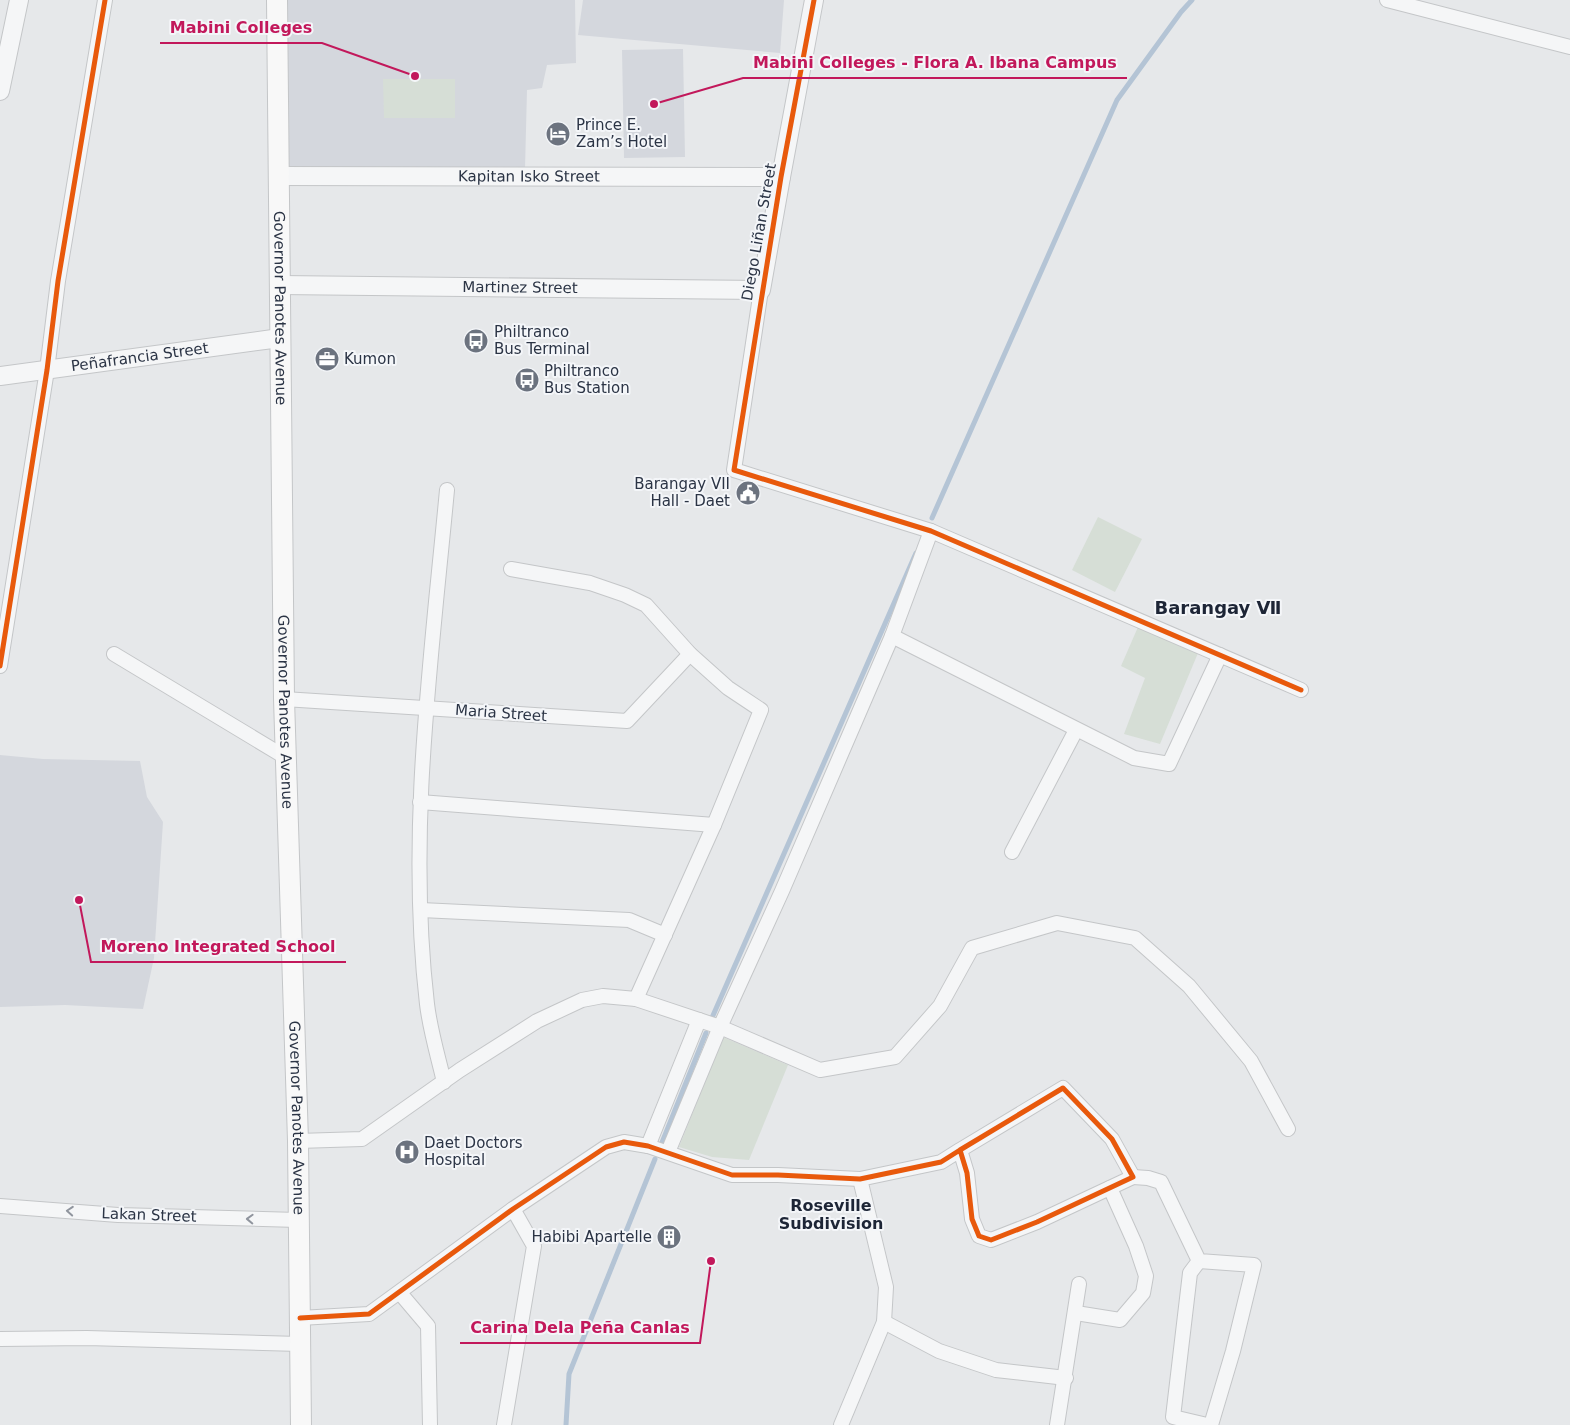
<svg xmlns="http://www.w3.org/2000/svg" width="1570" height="1425" viewBox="0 0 1570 1425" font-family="'DejaVu Sans',sans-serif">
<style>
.built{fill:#d4d7dd}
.green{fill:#d6ded6}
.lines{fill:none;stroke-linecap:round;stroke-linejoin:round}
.stream{stroke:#b4c4d5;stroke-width:5}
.minor-casing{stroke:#c4c6c8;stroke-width:16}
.tertiary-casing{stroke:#c4c6c8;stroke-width:20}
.secondary-casing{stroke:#c4c6c8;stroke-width:22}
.minor{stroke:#f5f6f7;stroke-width:14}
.tertiary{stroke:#f5f6f7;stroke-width:18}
.secondary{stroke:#f8f8f8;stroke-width:20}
.cycleway-casing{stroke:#f4f6f9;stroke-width:8}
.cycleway{stroke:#e8590c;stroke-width:5}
.oneway{stroke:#90959e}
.labels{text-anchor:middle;stroke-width:4;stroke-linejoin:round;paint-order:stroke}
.poi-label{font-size:15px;fill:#2b3445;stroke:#f4f6f9;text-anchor:start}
.street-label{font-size:15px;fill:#2b3445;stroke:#f4f6f9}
.neighbourhood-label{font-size:16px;font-weight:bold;fill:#1d2536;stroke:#f4f6f9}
.quarter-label{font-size:18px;font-weight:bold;fill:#1d2536;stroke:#f4f6f9}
.leader{fill:none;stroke:#c2185b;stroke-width:2}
.callout-dot{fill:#c2185b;stroke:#f4f6f9;stroke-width:2}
.callout-label{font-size:16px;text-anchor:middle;font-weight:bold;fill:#c2185b;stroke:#f4f6f9;stroke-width:4;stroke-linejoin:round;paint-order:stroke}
</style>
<rect width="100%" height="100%" fill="#e6e8ea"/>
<g class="built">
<path d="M285 0H575L576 63 547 65 542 88 527 90 525 169 285 167Z"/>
<path d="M583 0H784L780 53 578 35Z"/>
<path d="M683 49 685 157 624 158 622 50Z"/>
<path d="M0 755 43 759 140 761 147 797 163 822 154 958 143 1009 65 1005 0 1007Z"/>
</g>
<g class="green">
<path d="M383 79H455V118H384Z"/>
<path d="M1098 517 1142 539 1115 592 1072 570Z"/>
<path d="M1138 627 1198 653 1160 744 1124 734 1145 678 1121 666Z"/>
<path d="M723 1037 788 1065 749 1160 712 1157 679 1147Z"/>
</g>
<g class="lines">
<g class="stream">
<path d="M932 518 1117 100 1181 12 1192 0"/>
<path d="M711 1020 916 553"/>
<path d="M661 1145 706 1033"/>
<path d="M566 1425 569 1374 655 1159"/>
</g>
<defs>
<g id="minor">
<path d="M1387 0 1570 47"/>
<path d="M761 290 734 470 931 531 1301 690"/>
<path d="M511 569 590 583 625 595 646 605 690 654 728 688 761 710 714 825 636 999"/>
<path d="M892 636 1134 758 1169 764 1220 655"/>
<path d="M114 654 285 757"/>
<path d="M0 666 47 370 58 281 105 0"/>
<path d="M284 699 627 721 690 654"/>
<path d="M420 802 714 825"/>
<path d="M1012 852 1076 730"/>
<path d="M421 910 629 920 665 935"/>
<path d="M444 1082C438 1056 430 1030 427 1004 407 833 431 661 447 490"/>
<path d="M298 1141 362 1139 460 1070 537 1021 582 1000 603 996 636 999 720 1027 820 1070 895 1057 940 1006 972 948 1057 923 1135 938 1189 986 1251 1061 1288 1129"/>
<path d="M648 1146 699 1020"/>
<path d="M668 1152 720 1027 782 891 892 636 931 531"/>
<path d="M1133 1177 1148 1178 1161 1182 1199 1261 1254 1265 1233 1351 1211 1425"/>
<path d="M0 1206 118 1215 298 1220"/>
<path d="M1199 1261 1190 1273 1173 1417 1207 1425"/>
<path d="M400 1293 428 1326 430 1425"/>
<path d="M1076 1313 1120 1320 1143 1293 1146 1276 1136 1246 1110 1188"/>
<path d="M300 1318 369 1314 513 1209 606 1147 624 1142 648 1146 732 1175H778L860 1179 941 1162 960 1150 967 1173 972 1219 979 1236 991 1240 1037 1222 1133 1177 1112 1139 1063 1088 960 1150"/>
<path d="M884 1322 939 1351 996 1370 1066 1378"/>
<path d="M0 1339 87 1338 300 1344"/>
<path d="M504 1425 534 1246 513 1209"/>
<path d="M841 1425 884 1322 886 1287 860 1179"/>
<path d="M1057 1425 1079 1284"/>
</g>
<g id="tertiary">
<path d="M0 91 19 0"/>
<path id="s1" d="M278 176 781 177"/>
<path id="s2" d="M279 285 761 290 781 177 814 0"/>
<path id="s3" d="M0 376 280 338"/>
</g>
<g id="secondary">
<path id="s4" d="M277 0 284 699 298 1141 301 1425"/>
</g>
</defs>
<use href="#minor" class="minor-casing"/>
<use href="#tertiary" class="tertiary-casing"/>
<use href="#secondary" class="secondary-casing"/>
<use href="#minor" class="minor"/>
<use href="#tertiary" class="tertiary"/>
<use href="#secondary" class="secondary"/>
<defs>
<g id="cycleway">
<path d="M814 0 781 177 734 470 931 531 1301 690"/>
<path d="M0 666 47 370 58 281 105 0"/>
<path d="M300 1318 369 1314 513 1209 606 1147 624 1142 648 1146 732 1175H778L860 1179 941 1162 960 1150 967 1173 972 1219 979 1236 991 1240 1037 1222 1133 1177 1112 1139 1063 1088 960 1150"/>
</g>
</defs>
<use href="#cycleway" class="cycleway-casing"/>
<use href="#cycleway" class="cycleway"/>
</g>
<defs><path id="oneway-chevron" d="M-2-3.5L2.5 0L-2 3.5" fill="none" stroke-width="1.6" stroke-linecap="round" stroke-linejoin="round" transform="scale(1.25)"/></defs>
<g class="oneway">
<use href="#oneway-chevron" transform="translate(70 1211) rotate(-176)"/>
<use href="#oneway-chevron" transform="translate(250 1219) rotate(-178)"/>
</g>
<defs>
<symbol id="hotel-disc" viewBox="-11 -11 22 22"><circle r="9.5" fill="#6c737f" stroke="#f4f6f9"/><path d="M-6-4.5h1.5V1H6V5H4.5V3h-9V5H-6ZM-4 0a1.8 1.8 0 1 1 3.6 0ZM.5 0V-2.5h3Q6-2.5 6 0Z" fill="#fff"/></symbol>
<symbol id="bus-disc" viewBox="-11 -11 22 22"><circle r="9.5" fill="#6c737f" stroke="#f4f6f9"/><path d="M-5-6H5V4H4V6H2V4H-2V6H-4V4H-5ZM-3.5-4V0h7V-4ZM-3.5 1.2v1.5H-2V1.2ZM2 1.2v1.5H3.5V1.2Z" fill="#fff"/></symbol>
<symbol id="office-disc" viewBox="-11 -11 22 22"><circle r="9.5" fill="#6c737f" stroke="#f4f6f9"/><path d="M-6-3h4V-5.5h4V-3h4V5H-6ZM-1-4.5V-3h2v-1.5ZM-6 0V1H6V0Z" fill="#fff"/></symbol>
<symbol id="civic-disc" viewBox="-11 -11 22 22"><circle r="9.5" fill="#6c737f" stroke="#f4f6f9"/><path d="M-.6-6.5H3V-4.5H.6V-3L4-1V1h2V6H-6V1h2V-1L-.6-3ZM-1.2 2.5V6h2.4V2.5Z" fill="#fff"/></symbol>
<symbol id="hospital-disc" viewBox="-11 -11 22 22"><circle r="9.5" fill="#6c737f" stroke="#f4f6f9"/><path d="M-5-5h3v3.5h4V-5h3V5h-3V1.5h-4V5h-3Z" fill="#fff"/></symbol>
<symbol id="building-disc" viewBox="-11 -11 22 22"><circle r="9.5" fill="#6c737f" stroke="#f4f6f9"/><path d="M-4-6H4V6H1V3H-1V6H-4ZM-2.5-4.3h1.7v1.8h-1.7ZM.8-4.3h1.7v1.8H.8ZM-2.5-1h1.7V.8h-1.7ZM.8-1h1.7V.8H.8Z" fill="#fff"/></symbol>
</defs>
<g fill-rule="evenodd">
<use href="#hotel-disc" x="544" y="120" width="28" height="28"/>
<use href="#bus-disc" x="462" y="327" width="28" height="28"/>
<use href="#office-disc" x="313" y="345" width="28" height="28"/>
<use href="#bus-disc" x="513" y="366" width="28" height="28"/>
<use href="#civic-disc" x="734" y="479" width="28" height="28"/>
<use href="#hospital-disc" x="393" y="1138" width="28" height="28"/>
<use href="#building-disc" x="655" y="1223" width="28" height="28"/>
</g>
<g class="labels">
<g class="poi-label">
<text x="576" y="130">Prince E.<tspan x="576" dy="17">Zam’s Hotel</tspan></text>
<text x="494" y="337">Philtranco<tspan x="494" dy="17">Bus Terminal</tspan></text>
<text x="344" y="364">Kumon</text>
<text x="544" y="376">Philtranco<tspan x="544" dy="17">Bus Station</tspan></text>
<text x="730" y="489" text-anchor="end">Barangay VII<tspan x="730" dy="17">Hall - Daet</tspan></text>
<text x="424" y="1148">Daet Doctors<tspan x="424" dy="17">Hospital</tspan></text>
<text x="652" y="1242" text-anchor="end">Habibi Apartelle</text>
</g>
<g class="street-label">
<text dy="5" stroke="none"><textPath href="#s1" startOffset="251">Kapitan Isko Street</textPath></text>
<text transform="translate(759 232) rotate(-80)" y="5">Diego Liñan Street</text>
<text dy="5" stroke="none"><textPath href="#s2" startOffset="241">Martinez Street</textPath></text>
<text dy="5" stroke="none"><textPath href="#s4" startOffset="308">Governor Panotes Avenue</textPath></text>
<text dy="5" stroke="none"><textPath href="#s3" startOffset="141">Peñafrancia Street</textPath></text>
<text dy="5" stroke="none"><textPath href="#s4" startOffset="712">Governor Panotes Avenue</textPath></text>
<text transform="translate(501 713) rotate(4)" y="5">Maria Street</text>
<text dy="5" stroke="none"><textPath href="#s4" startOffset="1118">Governor Panotes Avenue</textPath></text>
<text transform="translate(149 1215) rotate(2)" y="5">Lakan Street</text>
</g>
<g class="neighbourhood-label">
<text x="831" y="1211">Roseville<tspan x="831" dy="18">Subdivision</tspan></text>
</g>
<g class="quarter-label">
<text x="1218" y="614">Barangay Ⅶ</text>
</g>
</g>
<path class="leader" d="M415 76L322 43H160M654 104L743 78H1127M79 900L91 962H346M711 1261L700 1343H460"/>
<g class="callout-dot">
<circle cx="415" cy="76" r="5"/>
<circle cx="654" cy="104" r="5"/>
<circle cx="79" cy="900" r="5"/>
<circle cx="711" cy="1261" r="5"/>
</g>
<g class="callout-label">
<text x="241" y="33">Mabini Colleges</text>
<text x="935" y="68">Mabini Colleges - Flora A. Ibana Campus</text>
<text x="218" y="952">Moreno Integrated School</text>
<text x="580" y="1333">Carina Dela Peña Canlas</text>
</g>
</svg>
